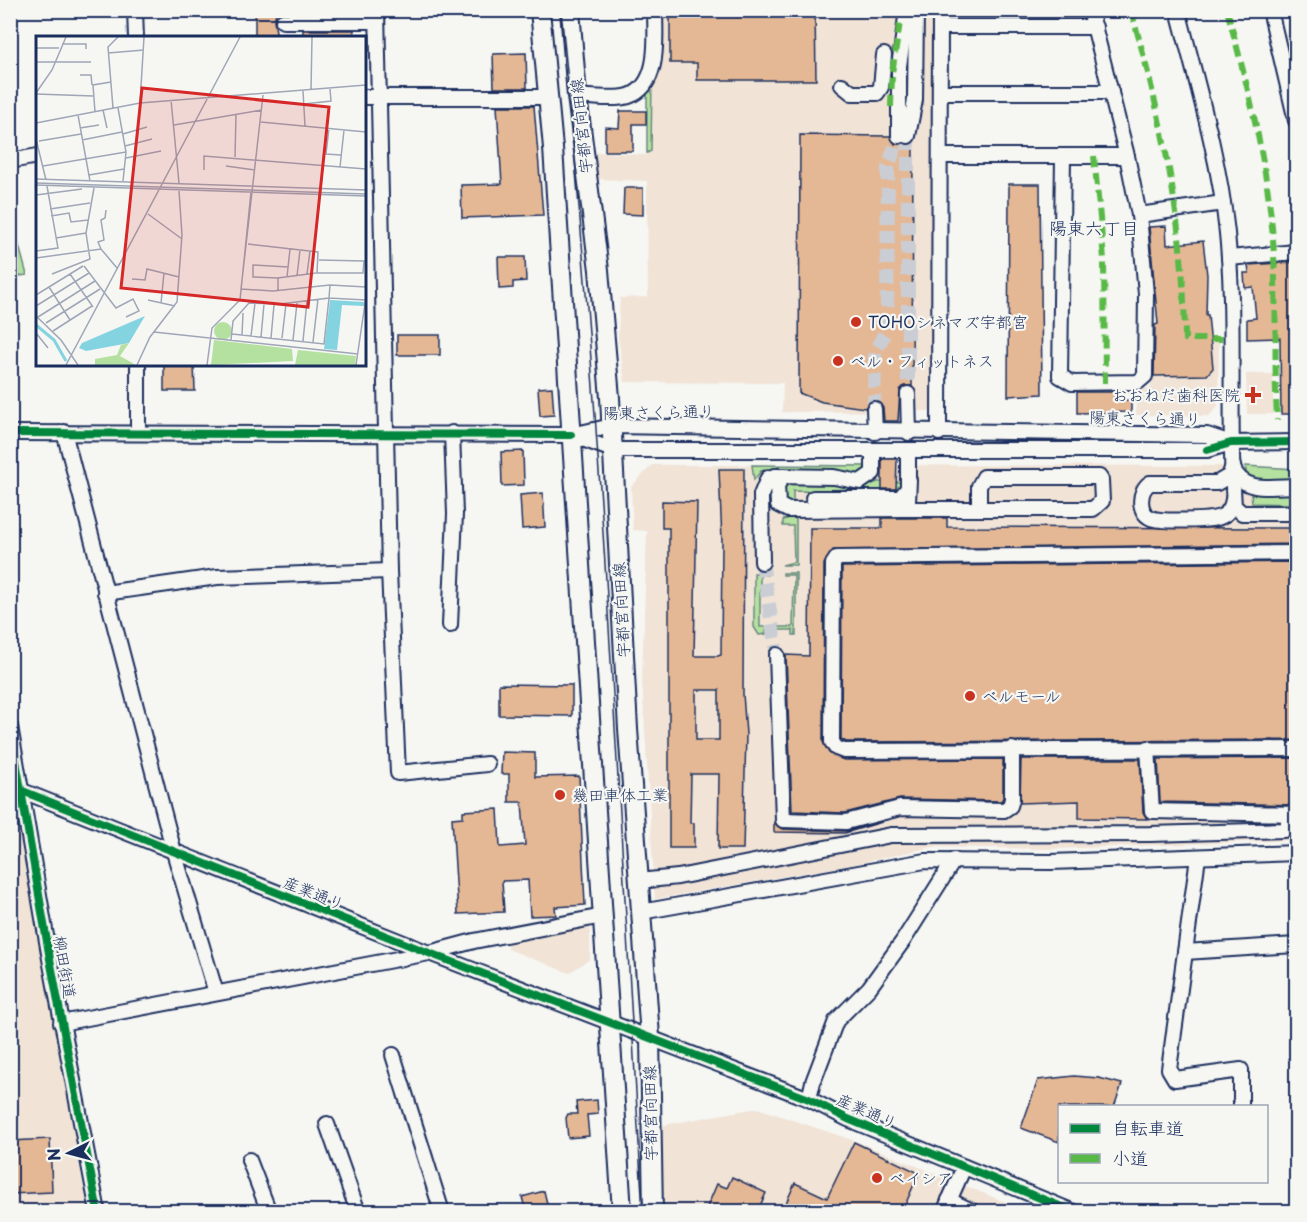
<svg xmlns="http://www.w3.org/2000/svg" width="1307" height="1222" viewBox="0 0 1307 1222" font-family="'Playpen Sans','Klee One',sans-serif">
<style>
.built{fill:#f1e3d6}
.green{fill:#b4e1a0;stroke:#68887f;stroke-width:1.5}
.building{fill:#e5b895;stroke:#1b2f5e;stroke-width:1.5;fill-rule:evenodd}
.lines{fill:none;stroke-linecap:round;stroke-linejoin:round}
.minor-tunnel{stroke:#caced4;stroke-width:14;stroke-dasharray:14 7;stroke-linecap:butt}
.minor-casing{stroke:#1b2f5e;stroke-width:18}
.major-casing{stroke:#1b2f5e;stroke-width:22}
.minor{stroke:#f6f6f2;stroke-width:14}
.major{stroke:#f6f6f2;stroke-width:18}
.tram{stroke:#1b2f5e;stroke-width:1.5}
.quiet{stroke:#58b947;stroke-width:6;stroke-dasharray:12 6;stroke-linecap:butt}
.cycleway-casing{stroke:#f6f6f2;stroke-width:11}
.cycleway{stroke:#00873e;stroke-width:8}
.poi-dot{fill:#c8321e;stroke:#f6f6f2;stroke-width:2}
.labels{text-anchor:middle;stroke-width:4.5;stroke-linejoin:round;paint-order:stroke}
.street-label{font-size:16px;fill:#1b2f5e;stroke:#f6f6f2}
.poi-label{font-size:16px;fill:#1b2f5e;stroke:#f6f6f2;text-anchor:start}
.neighbourhood-label{font-size:18px;fill:#1b2f5e;stroke:#f6f6f2}
.inset-river{fill:none;stroke:#84d3e1;stroke-width:3}
.inset-road{fill:none;stroke:#9ea6b7;stroke-width:1.5}
.view{fill:#d62828;fill-opacity:0.15;stroke:#d62828;stroke-width:3}
.inset-edge{fill:none;stroke:#1b2f5e;stroke-width:3}
</style>
<rect width="100%" height="100%" fill="#f6f6f2"/>
<filter id="ink" filterUnits="userSpaceOnUse"><feTurbulence type="fractalNoise" baseFrequency=".0167" numOctaves="2"/><feDisplacementMap in="SourceGraphic" scale="12" xChannelSelector="R" yChannelSelector="G"/><feConvolveMatrix kernelMatrix="1 2 1 2 8 2 1 2 1" color-interpolation-filters="sRGB"/></filter>
<g filter="url(#ink)">
<g class="built">
<path d="M659 11H933L932 411 782 412 783 383 625 382 618 337 620 298 648 297 647 181 597 179 594 152 647 155V86Z"/>
<path d="M1219 342 1218 406 1209 416 1136 415V389L1151 388V344Z"/>
<path d="M1246 374H1273V414H1247Z"/>
<path d="M652 465 1251 466 1296 469V840L1053 849 932 847 856 864 655 899 642 679 647 531 633 530 631 487Z"/>
<path d="M10 798 13 799 88 1211H11Z"/>
<path d="M590 925V959L569 973 508 949 507 941Z"/>
<path d="M757 1108 855 1141 1027 1211H664L659 1126Z"/>
</g>
<g class="green">
<rect x="140" y="11" width="40" height="4"/>
<path d="M652 78 651 151 647 153V86Z"/>
<path d="M18 242 27 275 11 277V243Z"/>
<path d="M752 465 869 466 866 474 854 476 832 470 768 469 761 471 754 480Z"/>
<path d="M1245 466 1296 469V481L1254 480 1247 476Z"/>
<path d="M822 480 863 487 878 482H902L900 493 793 491V504L784 501 783 487 786 481Z"/>
<path d="M1296 492V504L1252 503 1251 493Z"/>
<path d="M796 516V565H782L794 562 793 526H783V520Z"/>
<path d="M754 573H768L767 575H760V627H793L794 575H783V573H796V635H793V630H766V634L759 635 754 627Z"/>
</g>
<g class="building">
<path d="M255 10H277L274 20 277 38H255Z"/>
<rect x="303" y="10" width="51" height="2"/>
<path d="M670 10H815L816 80H697V63H670Z"/>
<rect x="303" y="30" width="51" height="8"/>
<path d="M526 53 527 88H494L493 54Z"/>
<path d="M497 106H534L543 215 462 218 461 185 502 184Z"/>
<path d="M620 111H646V124H633V151H605V127L619 128Z"/>
<path d="M800 135 890 136 895 144 913 143 912 386H904L900 390 898 421H884L883 408 878 401H870L865 408 822 402 799 393Z"/>
<path d="M1009 184H1040L1042 394 1008 396Z"/>
<path d="M624 188H643V215L623 214Z"/>
<path d="M1166 226 1167 245 1203 241 1207 275 1206 315H1208L1213 368 1207 375 1154 376 1155 325 1158 324 1149 227Z"/>
<path d="M498 257H525L526 281 513 282V288L499 289Z"/>
<path d="M1296 262V414H1281L1280 338 1247 339V319L1256 318 1253 287 1245 288 1244 273H1249L1248 265Z"/>
<rect x="397" y="335" width="43" height="20"/>
<path d="M164 364H194L195 391H164Z"/>
<path d="M552 387 554 415 540 416 538 388Z"/>
<path d="M1077 392H1115V400H1131V412L1077 413Z"/>
<path d="M523 451 524 485 502 486 501 452Z"/>
<path d="M882 459H897L896 489H882Z"/>
<path d="M719 469H744L743 694 746 734 743 849H718L719 774H691L690 823H694V848H669V528H662V501L697 502 694 656H718L721 655 722 540ZM696 690H719V740H696Z"/>
<path d="M543 493 545 527 522 529 520 495Z"/>
<path d="M882 518H947V527L1296 528V544L833 550 824 564 823 742 829 753 844 760 1003 759V798L1001 801 900 799 845 813 792 811 786 655 809 656 810 528H882Z"/>
<path d="M1296 562V740L846 742 841 739 842 567Z"/>
<path d="M499 684 572 685V716L499 715Z"/>
<path d="M502 752 535 753V777L579 776 585 905 555 907 556 915 530 916 528 880 502 881 504 912 458 914 452 818 463 817V811L498 809 500 847 525 845 522 802H509V774H501Z"/>
<path d="M1296 758V805L1160 802 1158 759Z"/>
<path d="M1021 759H1140L1143 812 1147 819 1079 818V801L1020 803Z"/>
<path d="M774 822 783 829 846 831 882 822 845 833 774 832Z"/>
<path d="M1074 1076 1099 1078 1122 1084 1114 1107H1059V1142L1021 1128 1038 1080Z"/>
<path d="M597 1100 598 1114 587 1115 589 1136 568 1138 566 1118 568 1114H577L576 1102Z"/>
<path d="M50 1139 52 1192 10 1194V1141Z"/>
<path d="M854 1142 919 1173 902 1212H782L795 1183 827 1198Z"/>
<path d="M732 1177 766 1193 757 1212H705L717 1184 727 1188Z"/>
<path d="M544 1191 549 1212H526L522 1197Z"/>
</g>
<g class="lines">
<g class="minor-tunnel">
<path d="M908 136V394"/>
<path d="M874 409 875 352 887 329 888 167 899 136"/>
<path d="M762 562 777 655"/>
</g>
<defs>
<g id="minor">
<path d="M135 10 136 38"/>
<path d="M377 10 389 571 398 773 487 764"/>
<path d="M1090 10 1127 156 1139 215 1223 203"/>
<path d="M1178 10C1197 84 1219 157 1227 233 1236 323 1228 415 1234 506L1242 513H1296"/>
<path d="M1270 10 1296 121"/>
<path d="M283 21H377"/>
<path d="M940 27H1095"/>
<path d="M842 85 852 93H877L881 87 884 55"/>
<path d="M940 92H1111"/>
<path d="M577 96C592 97 615 100 629 96 661 85 655 36 655 10"/>
<path d="M364 97H550"/>
<path d="M899 136V66L907 10"/>
<path d="M908 136 915 100 916 10"/>
<path d="M940 156H1127"/>
<path d="M1063 157 1060 376 1072 383 1138 382 1145 376 1146 294 1139 215"/>
<path d="M10 161 38 156"/>
<path d="M1229 258 1296 252"/>
<path d="M908 394 909 433"/>
<path d="M874 409 875 432"/>
<path d="M64 432 174 852 216 993"/>
<path d="M138 432V364"/>
<path d="M10 433 571 435 612 426 1207 435 1231 443"/>
<path d="M939 433 940 10"/>
<path d="M571 435 613 450H1207L1231 443 1296 442"/>
<path d="M1233 466 1229 476 1217 483H1150C1139 490 1137 512 1151 518 1160 522 1211 521 1220 517 1228 514 1232 507 1233 499"/>
<path d="M1233 468C1243 494 1274 486 1296 486"/>
<path d="M784 476 777 485 778 505 788 510 904 509 908 502 909 480"/>
<path d="M813 498H900L908 488V451"/>
<path d="M904 509H1093L1102 501 1101 480 1099 477H984L979 486V509"/>
<path d="M1296 553 837 558 833 564 832 742 836 748 844 751 1296 749"/>
<path d="M762 562 761 495 768 478 775 476 834 477 860 482 873 473V451"/>
<path d="M105 593 217 577 389 571"/>
<path d="M450 625 455 514 452 433"/>
<path d="M777 655 783 820 846 822 900 808 1004 810 1010 806 1012 799V749"/>
<path d="M10 726 50 959 98 1212"/>
<path d="M1148 748 1152 811 1296 814"/>
<path d="M10 786 429 953 809 1099 848 1119 1074 1212"/>
<path d="M1198 857 1169 1069 1175 1079 1241 1070V1106"/>
<path d="M639 881 678 877 891 835 1150 834 1284 830 1288 827V821"/>
<path d="M641 912 925 861 1051 862 1296 853"/>
<path d="M1185 952 1296 945"/>
<path d="M61 1023 429 953 474 941 603 916"/>
<path d="M393 1055 442 1212"/>
<path d="M809 1099 813 1082 836 1021 869 988 903 941 954 860"/>
<path d="M327 1124 358 1212"/>
<path d="M249 1160 269 1212"/>
<path d="M949 1200 974 1212"/>
<path d="M944 1212 964 1167"/>
</g>
<g id="major">
<path d="M540 10 553 148 622 1212"/>
<path d="M570 10 577 96 599 270 610 398 628 729 650 1037 653 1212"/>
</g>
</defs>
<use href="#minor" class="minor-casing"/>
<use href="#major" class="major-casing"/>
<use href="#minor" class="minor"/>
<use href="#major" class="major"/>
<path class="tram" d="M561 10C601 410 619 811 643 1212"/>
<g class="quiet">
<path d="M1131 10C1163 123 1184 221 1185 339H1222"/>
<path d="M1227 10C1249 91 1270 172 1274 256 1277 310 1274 365 1277 420"/>
<path d="M891 107 892 73 902 10"/>
<path d="M1094 156 1104 259 1105 383"/>
</g>
<defs>
<g id="cycleway">
<path d="M10 433 571 435"/>
<path d="M1207 450 1231 443 1296 442"/>
<path d="M10 726 50 959 98 1212"/>
<path d="M10 786 429 953 809 1099 848 1119 1074 1212"/>
</g>
</defs>
<use href="#cycleway" class="cycleway-casing"/>
<use href="#cycleway" class="cycleway"/>
</g>
</g>
<g class="poi-dot">
<circle cx="856" cy="322" r="6"/>
<circle cx="838" cy="361" r="6"/>
<path d="M1250 386h6v6h6v6h-6v6h-6v-6h-6v-6h6z"/>
<circle cx="970" cy="696" r="6"/>
<circle cx="560" cy="795" r="6"/>
<circle cx="877" cy="1178" r="6"/>
</g>
<g class="labels">
<g class="street-label">
<text transform="translate(581 126) rotate(-96)" y="6">宇都宮向田線</text>
<text transform="translate(659 412) rotate(-1)" y="6">陽東さくら通り</text>
<text transform="translate(1145 418) rotate(1)" y="6">陽東さくら通り</text>
<text transform="translate(621 610) rotate(-93)" y="6">宇都宮向田線</text>
<text transform="translate(314 893) rotate(22)" y="6">産業通り</text>
<text transform="translate(65 967) rotate(80)" y="6">柳田街道</text>
<text transform="translate(867 1111) rotate(24)" y="6">産業通り</text>
<text transform="translate(650 1113) rotate(-91)" y="6">宇都宮向田線</text>
</g>
<g class="poi-label">
<text x="868" y="328">TOHOシネマズ宇都宮</text>
<text x="850" y="367">ベル・フィットネス</text>
<text x="1240" y="401" text-anchor="end">おおねだ歯科医院</text>
<text x="982" y="702">ベルモール</text>
<text x="572" y="801">幾田車体工業</text>
<text x="889" y="1184">ベイシア</text>
</g>
<g class="neighbourhood-label">
<text x="1094" y="235">陽東六丁目</text>
</g>
</g>
<g transform="translate(36 36)">
<rect width="330" height="330" fill="#f6f6f2"/>
<path d="M178 295a9 9 0 1 1 18 0a9 9 0 1 1-18 0ZM178 304 256 313 257 325 175 329ZM93 307 84 320 100 329H59V323L81 319 85 309ZM262 314 320 320 319 329H259Z" fill="#b4e1a0"/>
<path d="M294 264 328 266V270L306 269 301 314 288 313ZM109 280 93 307 50 315 43 312 46 307Z" fill="#84d3e1"/>
<path class="inset-river" d="M0 289 18 304 30 325"/>
<path class="inset-road" d="M26 8H50V13M0 12H23M72 17 108 14M0 26H55M44 39H55L56 49M275 54 276 1M267 55 269 90M0 57 16 34 30 1M0 58 57 60M135 64 143 147M104 67 108 1M268 68 295 65 294 53M77 72 72 11 82 1M82 72 90 116 87 145M67 74 71 92M59 76 57 49 75 46M42 79 54 145M225 86 330 96M0 87 104 67 330 49M138 89 226 74M44 92 63 89M293 92 290 118 305 119M87 98 111 91M0 103 10 144M46 104 86 96M3 105 45 98M89 110 116 103M199 121 200 78M90 122 125 115M7 130 90 116M190 130 219 134M304 131 308 94M168 134V120L330 133M53 139 88 133M0 143 330 154M0 147 330 158M0 149 330 160M0 159 46 153M14 173 54 167M112 178 146 203M15 180 33 177 35 186 52 184M20 202 50 197M212 208 282 216 281 237H327L328 225 283 224M65 213 62 206 68 204 65 184 69 182 70 174M0 215 22 212 11 150M0 222 65 213 81 232M48 230 80 272 97 263 103 275 90 281M16 238 54 223 50 197 58 152M34 238 57 271M271 238 274 215M261 240 264 214M251 241 254 213M242 242 217 241V229L252 231M96 243 109 244 111 233 143 241M13 251 34 284M205 253 227 59M205 253 237 255 294 249 330 251M242 255V242L280 237M0 259 47 230M112 264 139 270M125 267 128 237M0 270 53 237M0 280 25 304 42 329M2 281 59 245M10 287 64 253M17 295 56 270M118 296 322 318M0 297 12 312M196 298 288 308 293 262 330 264M206 299 207 277M215 300 219 267M225 301 228 268M235 302 238 269M246 302 250 268M195 304 197 285 213 267 244 268 293 262 294 249M257 304 261 267M267 305 271 265M277 306 282 263M30 329 204 1M101 329 114 301 141 266 146 199 143 155M171 329 176 292 204 264 215 156M320 329 330 261"/>
<path class="view" d="M106 52 293 71 272 271 85 252Z"/>
<rect width="330" height="330" class="inset-edge"/>
</g>
<rect width="1307" height="1222" fill="none" stroke="#f6f6f2" stroke-width="36"/>
<rect x="18" y="18" width="1271" height="1186" fill="none" stroke="#1b2f5e" stroke-width="2" filter="url(#ink)"/>
<rect x="1058" y="1105" width="210" height="78" fill="#f6f6f2" stroke="#9ea6b7" stroke-width="1.5"/>
<rect x="1070" y="1124" width="30" height="9" fill="#00873e" stroke="#9ea6b7" stroke-width="1.5"/>
<text x="1112" y="1135" font-size="18" fill="#1b2f5e">自転車道</text>
<rect x="1070" y="1154" width="30" height="9" fill="#58b947" stroke="#9ea6b7" stroke-width="1.5"/>
<text x="1112" y="1165" font-size="18" fill="#1b2f5e">小道</text>
<g transform="translate(69 1153) rotate(264)" stroke="#f6f6f2" stroke-width="4.5" paint-order="stroke">
<path d="M0-4.5L10 22L0 15L-10 22Z" fill="#1b2f5e"/>
<text y="-9" font-size="16" font-weight="bold" text-anchor="middle" fill="#1b2f5e">N</text>
</g>
</svg>
